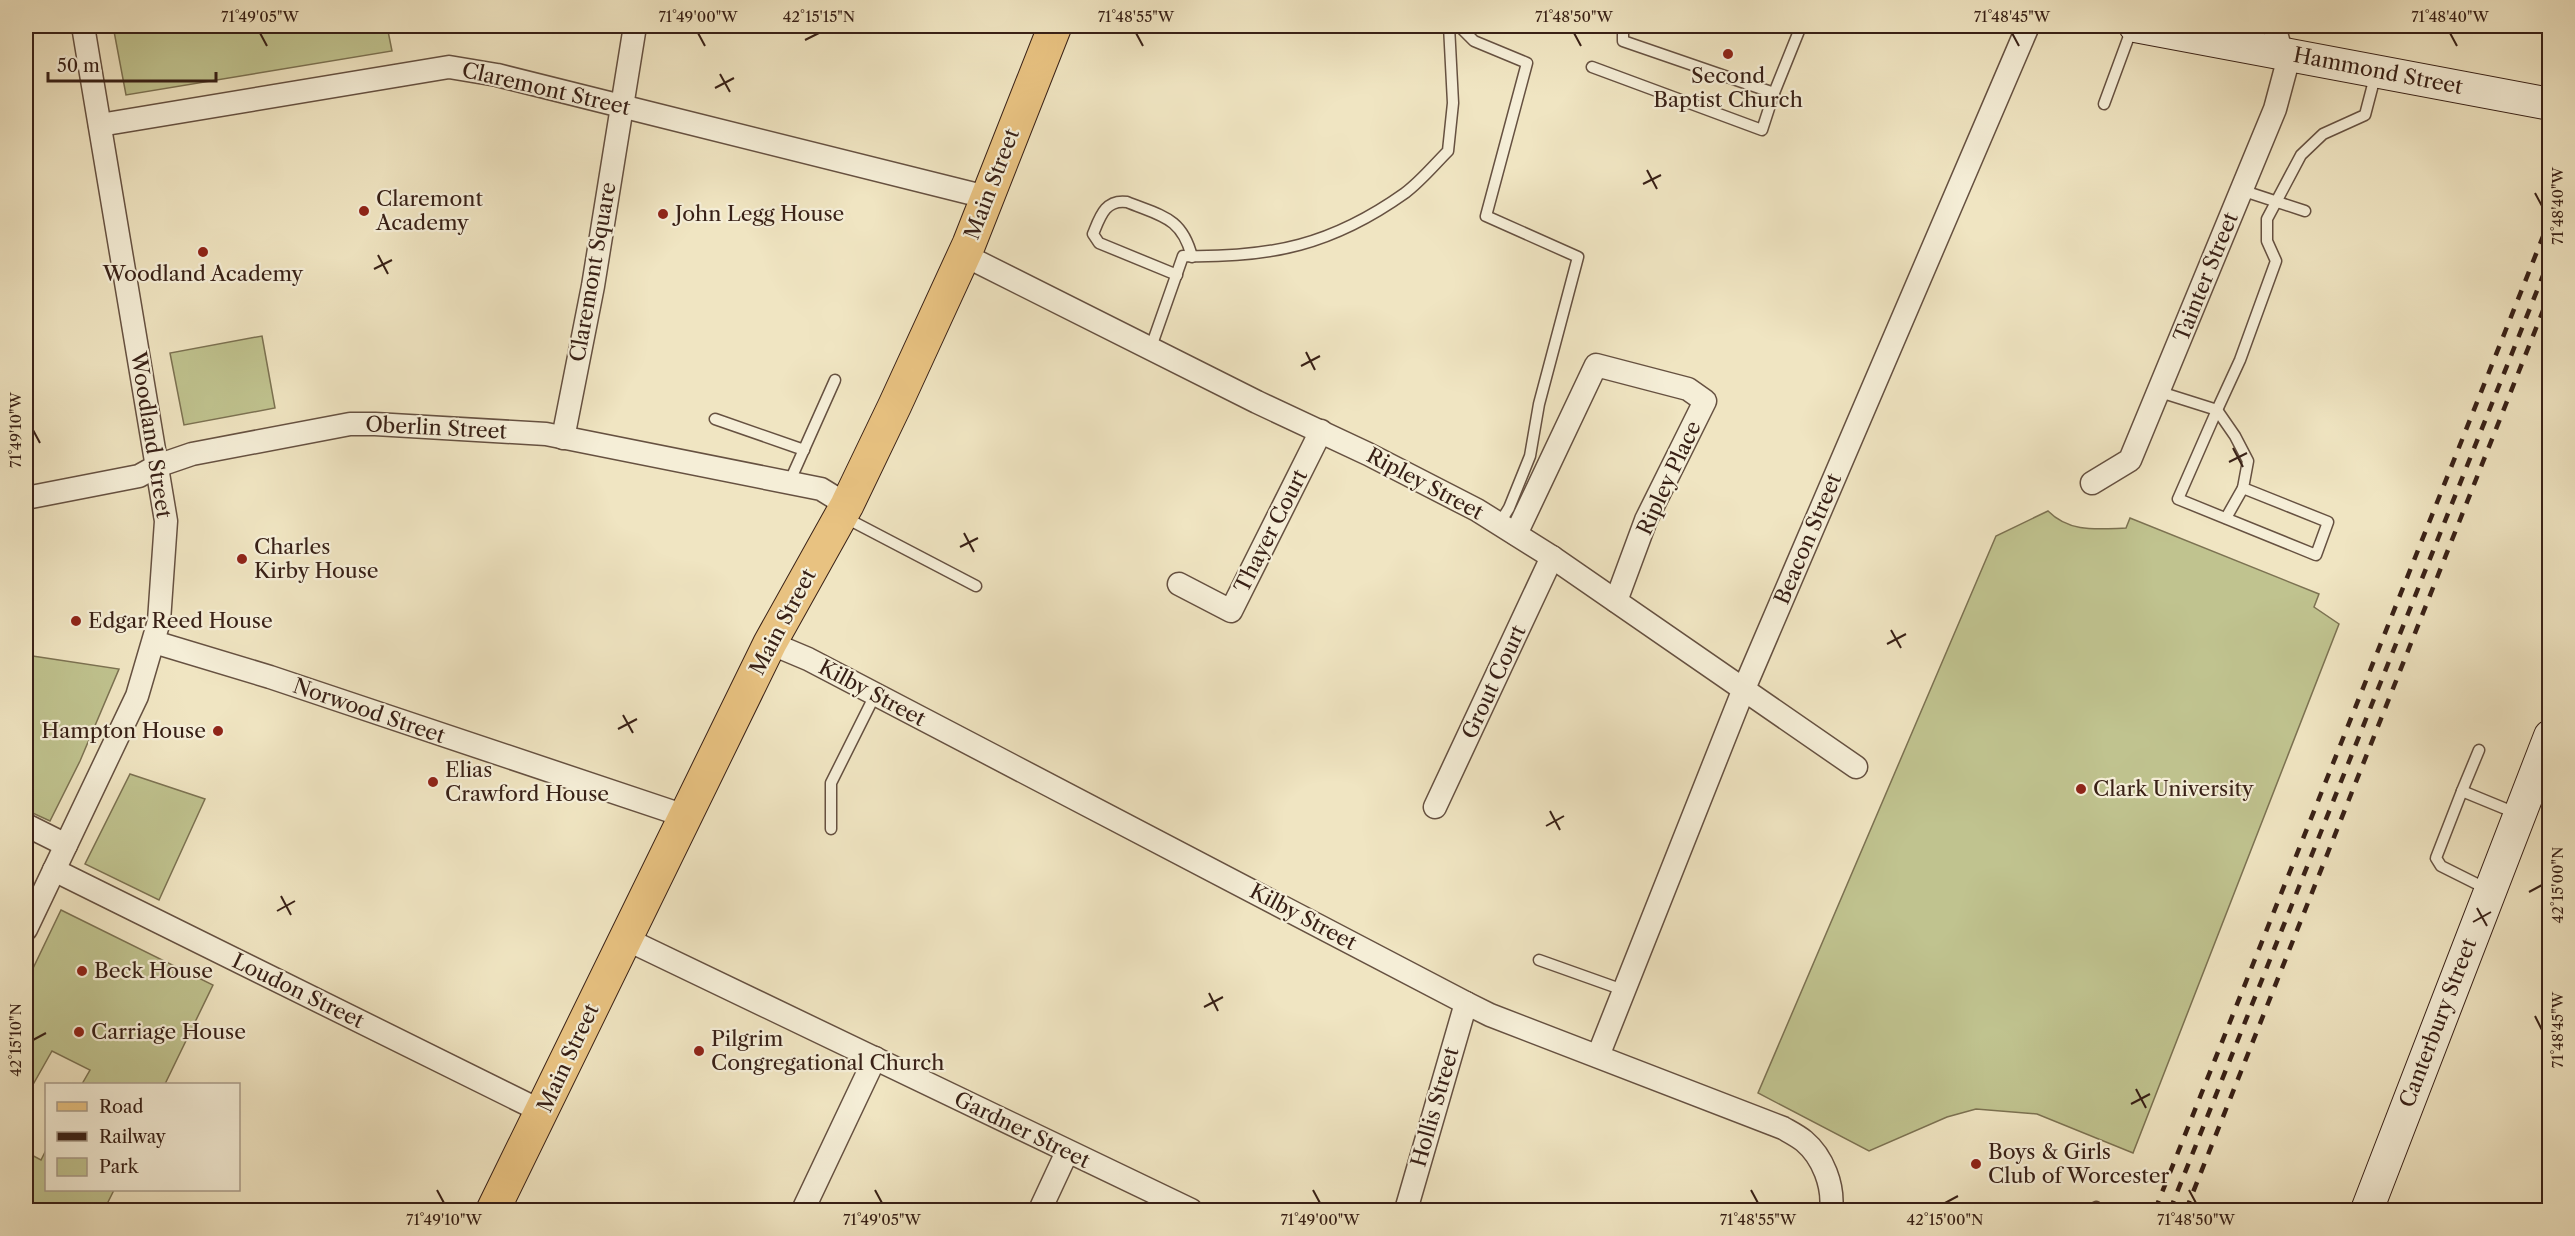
<svg xmlns="http://www.w3.org/2000/svg" width="2575" height="1236" viewBox="0 0 2575 1236" font-family="'Libre Caslon Text',serif">
<style>
.green{fill:#c0c38f;stroke:#7c7252;stroke-width:1.5}
.lines{fill:none;stroke-linecap:round;stroke-linejoin:round}
.lane-casing{stroke:#665141;stroke-width:13}
.street-casing{stroke:#665141;stroke-width:25}
.secondary-casing{stroke:#382016;stroke-width:34}
.primary-casing{stroke:#382016;stroke-width:35}
.lane{stroke:#f5eed7;stroke-width:10}
.street{stroke:#f5eed7;stroke-width:22}
.secondary{stroke:#f5eed7;stroke-width:32}
.primary{stroke:#e8c281;stroke-width:33}
.rail{stroke:#382016;stroke-width:4.5;stroke-dasharray:10 10;stroke-linecap:butt}
.ticks{fill:none;stroke:#382016;stroke-width:2}
.poi-dot{fill:#8f2418;stroke:#f5eed7;stroke-width:2}
.labels{text-anchor:middle;stroke-width:4.5;stroke-linejoin:round;paint-order:stroke}
.street-label{font-size:21px;fill:#382016;stroke:#f5eed7}
.poi-label{font-size:21px;fill:#382016;stroke:#f5eed7;text-anchor:start}
.neatline{fill:none;stroke:#382016;stroke-width:2}
.ticks-label{font-size:15px;text-anchor:middle;fill:#382016}
</style>
<rect width="100%" height="100%" fill="#f0e5c2"/>
<filter id="stains"><feTurbulence type="fractalNoise" baseFrequency=".00333" numOctaves="4"/><feColorMatrix values="0 0 0 0 .2 0 0 0 0 .09 0 0 0 0 .02 0 0 0 .5 -.17"/></filter>
<radialGradient id="worn" r=".72"><stop offset=".6" stop-color="#630" stop-opacity="0"/><stop offset="1" stop-color="#630" stop-opacity=".3"/></radialGradient>
<g class="green">
<path d="M113 26H387L392 51 126 95Z"/>
<path d="M262 336 275 408 184 425 170 353Z"/>
<path d="M2048 511C2070 533 2097 529 2126 528L2130 518 2319 594 2314 607 2339 624 2133 1153 2037 1114 1976 1109 1947 1117 1869 1151 1758 1093 1996 536Z"/>
<path d="M26 655 119 669 80 761 50 821 26 810Z"/>
<path d="M130 774 205 799 159 900 85 864Z"/>
<path d="M61 910 213 985 165 1084H82L90 1070 52 1051 26 1097V983Z"/>
<path d="M46 1150V1190H114L104 1210H26V1152L41 1160Z"/>
</g>
<g class="lines">
<defs>
<g id="lane">
<path d="M1459 26 1474 41 1527 63 1486 216 1578 257 1539 404 1530 456 1509 508 1499 524"/>
<path d="M1623 26V41L1774 93 1801 26"/>
<path d="M1592 67 1762 130 1774 93"/>
<path d="M2104 104 2132 28"/>
<path d="M2241 190 2305 211"/>
<path d="M1177 275 1099 243 1093 234C1100 217 1105 199 1127 202 1161 216 1182 217 1192 257"/>
<path d="M1151 347 1183 256C1271 258 1332 245 1405 193 1421 181 1434 165 1448 151L1453 103 1449 26"/>
<path d="M2160 392 2217 410 2240 360 2276 261 2267 241V219L2301 155 2323 134 2365 115 2376 73"/>
<path d="M2217 410 2235 436 2248 461 2243 488 2328 522 2316 555 2178 499Z"/>
<path d="M715 419 804 450"/>
<path d="M789 483 835 380"/>
<path d="M844 517 976 586"/>
<path d="M2226 518 2243 488"/>
<path d="M2479 750 2462 791 2518 814"/>
<path d="M2462 791 2436 858 2441 866 2489 890"/>
<path d="M831 829V783L875 695"/>
<path d="M1539 960 1626 991"/>
<path d="M2094 1210 2096 1207"/>
</g>
<g id="street">
<path d="M100 125 449 67 497 75 986 197"/>
<path d="M964 255 1257 402 1368 454 1477 510 1552 557 1856 767"/>
<path d="M563 438 593 286 635 26"/>
<path d="M2092 483 2130 460 2275 109 2286 68 2274 26"/>
<path d="M26 498 139 476 157 466 192 454 350 424H375L546 434 821 489 847 505"/>
<path d="M1516 534 1596 365 1688 389 1705 401 1646 520 1616 601"/>
<path d="M1179 584 1231 611 1321 431"/>
<path d="M154 642 270 677 685 816"/>
<path d="M770 643 808 659 1466 1003 1490 1015 1783 1128C1790 1132 1798 1136 1804 1141 1823 1157 1834 1186 1831 1210"/>
<path d="M1435 807 1552 557"/>
<path d="M26 825 66 845"/>
<path d="M54 870 543 1112"/>
<path d="M26 929 137 696 159 621 166 521 83 26"/>
<path d="M626 939 1191 1210"/>
<path d="M1598 1056 1743 691 2028 26"/>
<path d="M803 1210 875 1058"/>
<path d="M1040 1210 1067 1152"/>
<path d="M1406 1210 1466 1003"/>
</g>
<g id="secondary">
<path d="M2135 26 2550 104"/>
<path d="M2367 1210 2550 736"/>
</g>
<path id="primary" d="M493 1210 770 643 847 505 895 405 969 244 1055 26"/>
</defs>
<use href="#lane" class="lane-casing"/>
<use href="#street" class="street-casing"/>
<use href="#secondary" class="secondary-casing"/>
<use href="#primary" class="primary-casing"/>
<use href="#lane" class="lane"/>
<use href="#street" class="street"/>
<use href="#secondary" class="secondary"/>
<use href="#primary" class="primary"/>
<g class="rail">
<path d="M2155 1210 2550 219"/>
<path d="M2170 1210 2550 258"/>
<path d="M2186 1210 2550 293"/>
</g>
</g>
<path class="ticks" d="M260 33 267 46M698 33 705 46M1136 33 1143 46M1574 33 1581 46M2012 33 2019 46M2450 33 2457 46M805 40 819 33M720 74 730 92M715 88 734 78M1647 170 1657 189M1643 184 1661 175M2535 193 2542 206M378 255 388 274M374 269 392 260M1306 352 1315 370M1301 366 1320 356M33 430 40 443M2233 448 2243 467M2229 462 2247 453M964 533 974 552M960 547 978 538M1891 630 1901 648M1887 644 1906 634M623 715 633 733M618 729 637 719M1550 811 1560 830M1546 826 1564 816M2529 892 2542 885M281 896 291 915M2477 908 2487 926M277 911 295 901M2473 922 2491 912M1209 993 1218 1011M1204 1007 1223 997M2535 1016 2542 1030M33 1040 46 1033M2136 1089 2146 1108M2131 1104 2150 1094M437 1190 444 1203M875 1190 882 1203M1313 1190 1320 1203M1751 1190 1758 1203M2189 1190 2196 1203M1945 1203 1958 1196"/>
<g class="poi-dot">
<circle cx="1728" cy="54" r="6"/>
<circle cx="364" cy="211" r="6"/>
<circle cx="663" cy="214" r="6"/>
<circle cx="203" cy="252" r="6"/>
<circle cx="242" cy="559" r="6"/>
<circle cx="76" cy="621" r="6"/>
<circle cx="218" cy="731" r="6"/>
<circle cx="433" cy="782" r="6"/>
<circle cx="2081" cy="789" r="6"/>
<circle cx="82" cy="971" r="6"/>
<circle cx="79" cy="1032" r="6"/>
<circle cx="699" cy="1051" r="6"/>
<circle cx="1976" cy="1164" r="6"/>
</g>
<g class="labels">
<g class="street-label">
<text transform="translate(2378 71) rotate(11)" y="7">Hammond Street</text>
<text transform="translate(546 89) rotate(13)" y="7">Claremont Street</text>
<text transform="translate(992 184) rotate(-69)" y="7">Main Street</text>
<text transform="translate(593 272) rotate(-80)" y="7">Claremont Square</text>
<text transform="translate(2206 277) rotate(-68)" y="7">Tainter Street</text>
<text transform="translate(436 428) rotate(3)" y="7">Oberlin Street</text>
<text transform="translate(151 435) rotate(81)" y="7">Woodland Street</text>
<text transform="translate(1669 478) rotate(-65)" y="7">Ripley Place</text>
<text transform="translate(1425 484) rotate(28)" y="7">Ripley Street</text>
<text transform="translate(1271 531) rotate(-63)" y="7">Thayer Court</text>
<text transform="translate(1808 539) rotate(-67)" y="7">Beacon Street</text>
<text transform="translate(783 622) rotate(-62)" y="7">Main Street</text>
<text transform="translate(1494 682) rotate(-65)" y="7">Grout Court</text>
<text transform="translate(872 693) rotate(28)" y="7">Kilby Street</text>
<text transform="translate(369 711) rotate(19)" y="7">Norwood Street</text>
<text transform="translate(1303 917) rotate(28)" y="7">Kilby Street</text>
<text transform="translate(298 991) rotate(26)" y="7">Loudon Street</text>
<text transform="translate(2438 1023) rotate(-69)" y="7">Canterbury Street</text>
<text transform="translate(568 1058) rotate(-65)" y="7">Main Street</text>
<text transform="translate(1435 1107) rotate(-74)" y="7">Hollis Street</text>
<text transform="translate(1022 1130) rotate(26)" y="7">Gardner Street</text>
</g>
<g class="poi-label">
<text x="1728" y="83" text-anchor="middle">Second<tspan x="1728" dy="24">Baptist Church</tspan></text>
<text x="376" y="206">Claremont<tspan x="376" dy="24">Academy</tspan></text>
<text x="675" y="221">John Legg House</text>
<text x="203" y="281" text-anchor="middle">Woodland Academy</text>
<text x="254" y="554">Charles<tspan x="254" dy="24">Kirby House</tspan></text>
<text x="88" y="628">Edgar Reed House</text>
<text x="206" y="738" text-anchor="end">Hampton House</text>
<text x="445" y="777">Elias<tspan x="445" dy="24">Crawford House</tspan></text>
<text x="2093" y="796">Clark University</text>
<text x="94" y="978">Beck House</text>
<text x="91" y="1039">Carriage House</text>
<text x="711" y="1046">Pilgrim<tspan x="711" dy="24">Congregational Church</tspan></text>
<text x="1988" y="1159">Boys &amp; Girls<tspan x="1988" dy="24">Club of Worcester</tspan></text>
</g>
</g>
<rect width="2575" height="1236" fill="none" stroke="#f0e5c2" stroke-width="66"/>
<rect x="45" y="1083" width="195" height="108" fill="#f5eed7" stroke="#a99c8a" stroke-width="1.5"/>
<rect x="57" y="1102" width="30" height="9" fill="#e8c281" stroke="#a99c8a" stroke-width="1.5"/>
<text x="99" y="1113" font-size="18" fill="#382016">Road</text>
<rect x="57" y="1132" width="30" height="9" fill="#382016" stroke="#a99c8a" stroke-width="1.5"/>
<text x="99" y="1143" font-size="18" fill="#382016">Railway</text>
<rect x="57" y="1158" width="30" height="18" fill="#c0c38f" stroke="#a99c8a" stroke-width="1.5"/>
<text x="99" y="1173" font-size="18" fill="#382016">Park</text>
<path d="M48 72v9h168v-9" fill="none" stroke="#382016" stroke-width="3"/>
<text x="57" y="72" font-size="18" fill="#382016" stroke="#f5eed7" stroke-width="4.5" paint-order="stroke">50 m</text>
<rect x="33" y="33" width="2509" height="1170" class="neatline"/>
<g class="ticks-label">
<text x="260" y="22">71°49'05"W</text>
<text x="698" y="22">71°49'00"W</text>
<text x="819" y="22">42°15'15"N</text>
<text x="1136" y="22">71°48'55"W</text>
<text x="1574" y="22">71°48'50"W</text>
<text x="2012" y="22">71°48'45"W</text>
<text x="2450" y="22">71°48'40"W</text>
<text transform="translate(2558 206) rotate(-90)" y="5">71°48'40"W</text>
<text transform="translate(16 430) rotate(-90)" y="5">71°49'10"W</text>
<text transform="translate(2558 885) rotate(-90)" y="5">42°15'00"N</text>
<text transform="translate(2558 1030) rotate(-90)" y="5">71°48'45"W</text>
<text transform="translate(16 1040) rotate(-90)" y="5">42°15'10"N</text>
<text x="444" y="1225">71°49'10"W</text>
<text x="882" y="1225">71°49'05"W</text>
<text x="1320" y="1225">71°49'00"W</text>
<text x="1758" y="1225">71°48'55"W</text>
<text x="1945" y="1225">42°15'00"N</text>
<text x="2196" y="1225">71°48'50"W</text>
</g>
<rect width="100%" height="100%" filter="url(#stains)"/>
<rect width="100%" height="100%" fill="url(#worn)"/>
</svg>
